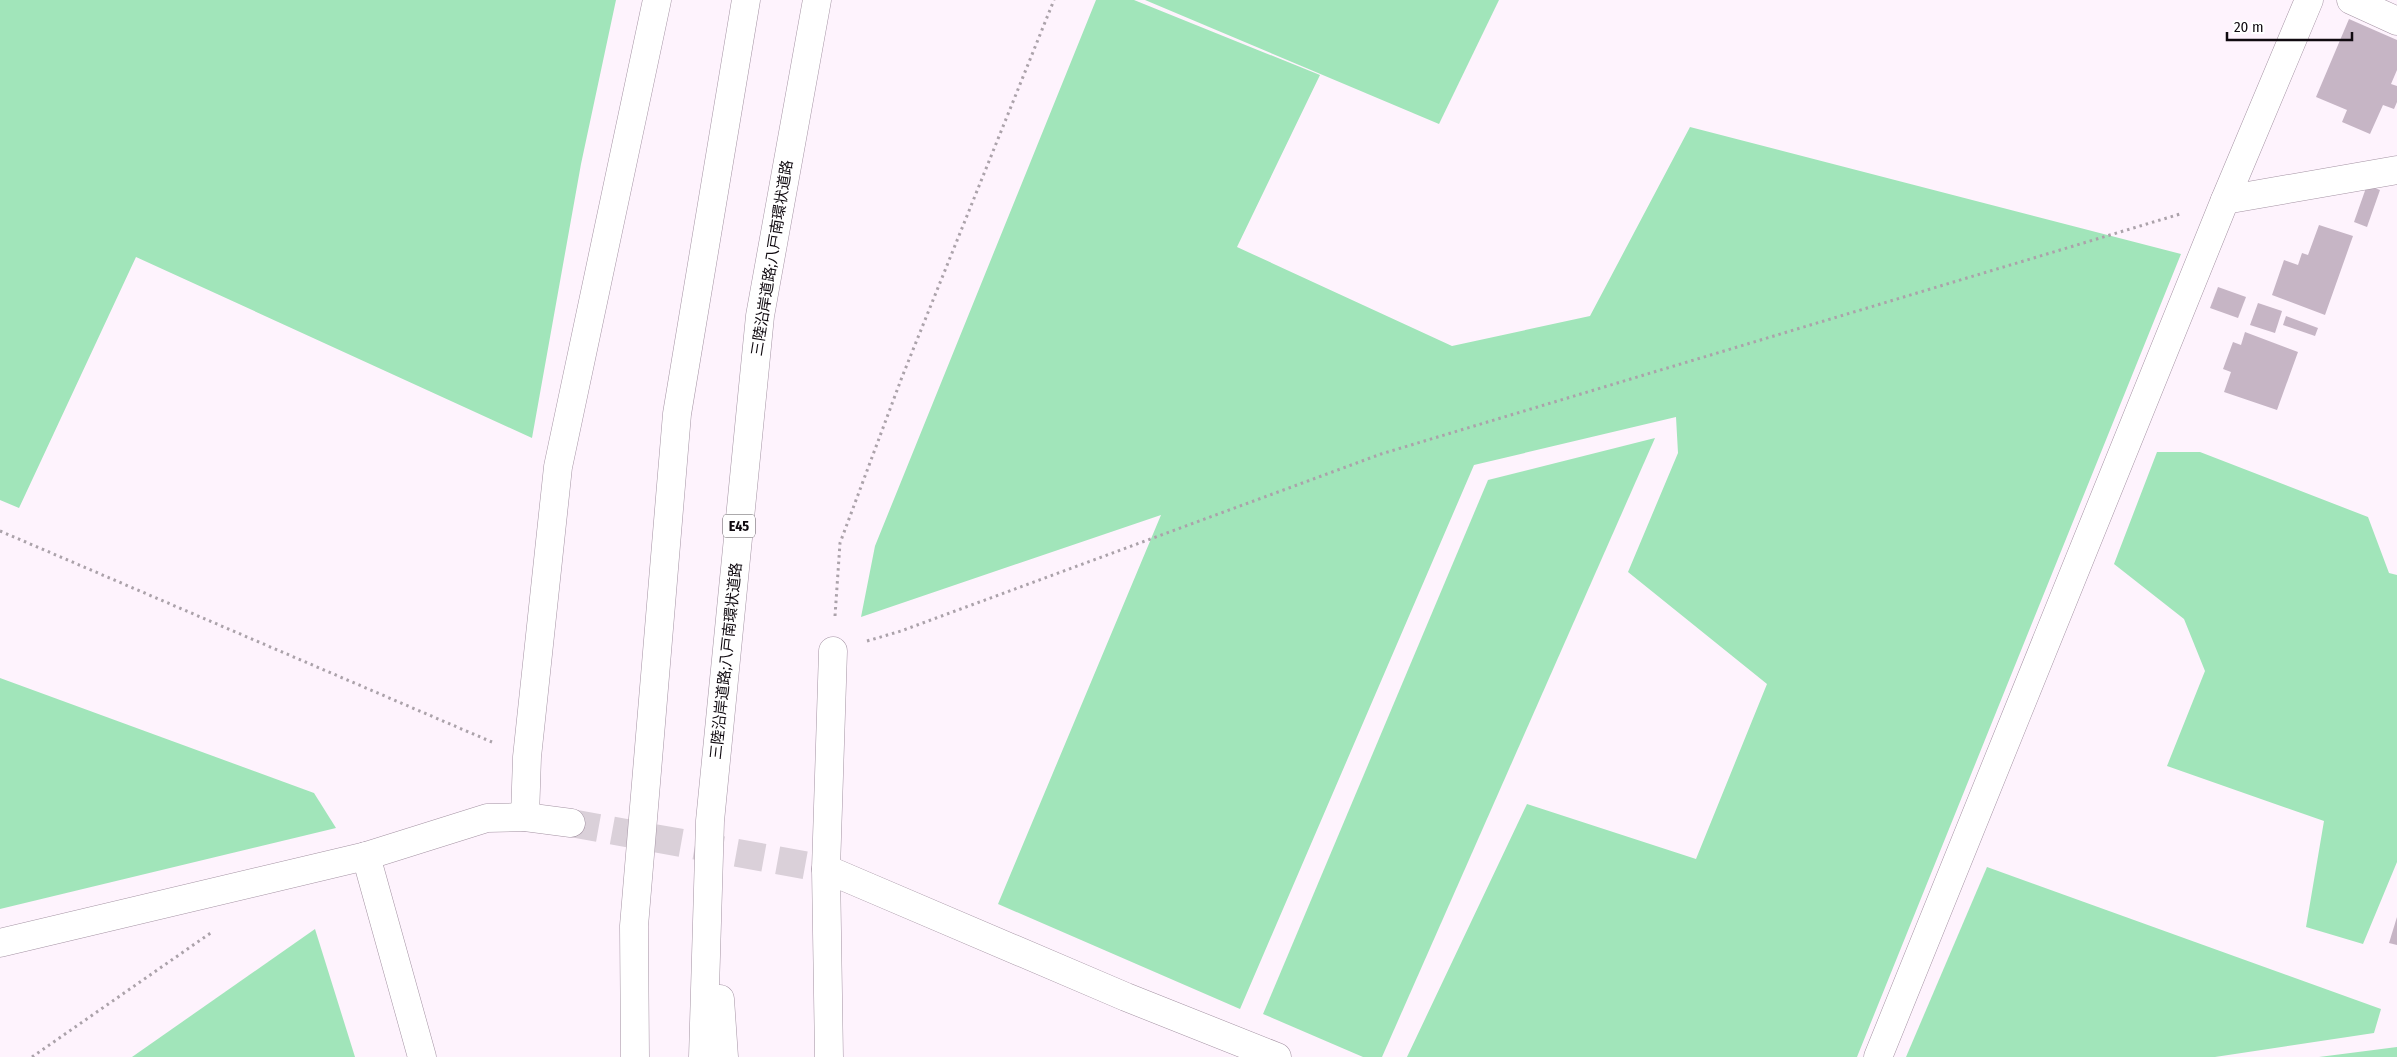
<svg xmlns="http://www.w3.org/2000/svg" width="2397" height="1057" viewBox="0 0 2397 1057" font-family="'Fira Sans Condensed','Noto Sans JP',sans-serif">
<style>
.green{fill:#a1e5ba}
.building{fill:#c6b5c5}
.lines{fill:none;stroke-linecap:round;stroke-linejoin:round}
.minor-tunnel{stroke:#dad0d9;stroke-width:28;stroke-dasharray:28 14;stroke-linecap:butt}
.minor-casing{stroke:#a493a3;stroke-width:29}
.motorway-casing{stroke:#a493a3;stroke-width:29}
.path{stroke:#aba2aa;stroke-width:3;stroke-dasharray:2.5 4;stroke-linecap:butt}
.minor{stroke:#fff;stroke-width:28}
.motorway{stroke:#fff;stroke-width:28}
.labels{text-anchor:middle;stroke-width:4;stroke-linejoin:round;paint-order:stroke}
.shield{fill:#fff;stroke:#585458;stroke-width:1}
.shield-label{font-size:14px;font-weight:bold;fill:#100a10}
.street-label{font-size:15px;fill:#100a10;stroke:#fff}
</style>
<rect width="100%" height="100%" fill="#fef3fd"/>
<g class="green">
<path d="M0 0H616L581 164 532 438 136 257 19 508 0 500Z"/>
<path d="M1096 0H1134L1320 75 1237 247 1452 346 1590 316 1690 127 2181 254 1857 1057H1407L1527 804 1696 859 1767 684 1628 572 1678 453 1676 417 1474 465 1240 1009 998 904 1161 515 861 617 875 546Z"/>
<path d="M1145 0H1499L1439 124Z"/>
<path d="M1655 438 1382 1057H1363L1263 1014 1488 480Z"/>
<path d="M2157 452H2200L2368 517 2389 573 2397 575V862L2363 944 2306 927 2324 821 2167 766 2205 671 2184 619 2114 564Z"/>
<path d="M0 678 314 793 336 828 0 909Z"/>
<path d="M1987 867 2381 1009 2374 1033 2215 1057H1906Z"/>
<path d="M315 929 355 1057H132Z"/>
<path d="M2397 1047V1057H2319Z"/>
</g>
<g class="building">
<path d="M2349 19 2397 40V70L2391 84 2397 86V102L2394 109 2383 105 2370 134 2342 122 2347 110 2316 97Z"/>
<path d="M2367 185 2380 190 2367 227 2354 222Z"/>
<path d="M2319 225 2353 236 2325 315 2272 295 2284 260 2298 265 2302 253 2308 255Z"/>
<path d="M2218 287 2246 297 2238 318 2210 308Z"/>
<path d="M2258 303 2282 311 2275 333 2250 325Z"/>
<path d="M2286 316 2318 328 2315 336 2283 325Z"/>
<path d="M2245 332 2298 352 2277 410 2224 392 2231 372 2223 369 2233 342 2241 345Z"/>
<path d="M2397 917V945L2389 943Z"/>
</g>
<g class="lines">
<path class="minor-tunnel" d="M571 823 826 869"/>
<defs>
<g id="minor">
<path d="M2351 0 2397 21"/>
<path d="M2225 200 2397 170"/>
<path d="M525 817 527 757 558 467 657 0"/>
<path d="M366 856 422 1057"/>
<path d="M826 869 1126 997 1277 1057"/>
<path d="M0 943 366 856 487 818 525 817 571 823"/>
<path d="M829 1057 826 869 833 651"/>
<path d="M1878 1057 2225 200 2309 0"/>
</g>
<g id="motorway">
<path d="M720 999 724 1057"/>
<path d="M635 1057 634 926 677 414 746 0"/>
<path d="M703 1057 710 821 760 316 817 0"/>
</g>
</defs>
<use href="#minor" class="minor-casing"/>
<use href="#motorway" class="motorway-casing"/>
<g class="path">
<path d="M0 531 492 742"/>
<path d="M835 616 840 543 902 377 1054 0"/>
<path d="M867 641 901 631 1381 454 2180 214"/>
<path d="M32 1057 212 932"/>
</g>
<use href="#minor" class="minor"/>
<use href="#motorway" class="motorway"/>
</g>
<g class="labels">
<rect class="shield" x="723" y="514.5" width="32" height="23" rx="4"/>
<g class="shield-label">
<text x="739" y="531">E45</text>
</g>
<g class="street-label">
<text transform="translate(772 258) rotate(-81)" y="5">三陸沿岸道路;八戸南環状道路</text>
<text transform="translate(726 661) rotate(-84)" y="5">三陸沿岸道路;八戸南環状道路</text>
</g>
</g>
<path d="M2227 32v8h125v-8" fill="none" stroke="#100a10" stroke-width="2.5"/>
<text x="2234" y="32" font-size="15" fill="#100a10" stroke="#ffffff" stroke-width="4" paint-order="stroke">20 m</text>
</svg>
